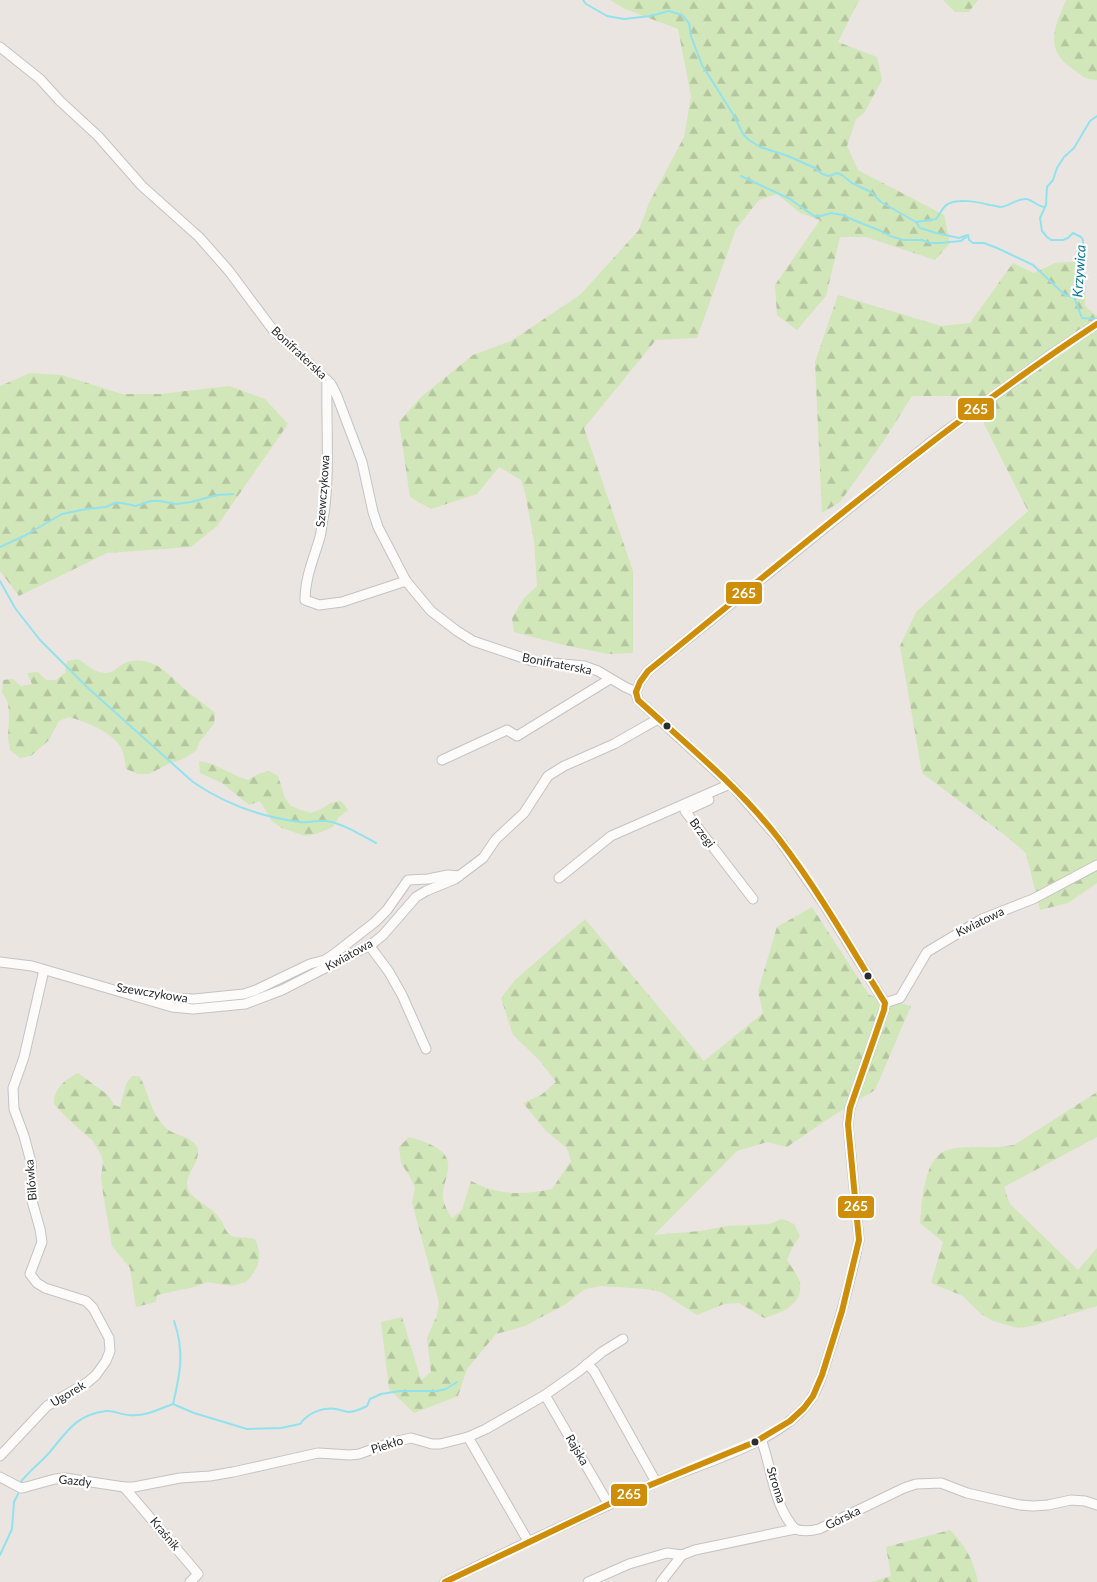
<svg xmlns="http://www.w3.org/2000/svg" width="1097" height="1582" viewBox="0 0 1097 1582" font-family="Lato,sans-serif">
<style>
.forest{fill:url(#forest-firs)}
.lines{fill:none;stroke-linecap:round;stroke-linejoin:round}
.stream{stroke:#92e2ee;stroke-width:2}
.minor-casing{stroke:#c4c3c3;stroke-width:11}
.minor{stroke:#fcfbfa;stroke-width:9}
.bus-1-casing{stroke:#fff;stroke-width:10}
.bus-1{stroke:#ce8e09;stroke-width:6}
.bus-dot{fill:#2c2c2c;stroke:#fff;stroke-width:2}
.labels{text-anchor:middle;stroke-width:4.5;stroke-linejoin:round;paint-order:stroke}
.street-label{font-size:12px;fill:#2c2c2c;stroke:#fff}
.water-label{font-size:14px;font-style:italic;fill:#087b9c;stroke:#fff}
.line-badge{stroke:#fff;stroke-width:2}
.badge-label{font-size:14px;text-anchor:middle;font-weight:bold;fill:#fff}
</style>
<defs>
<pattern id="forest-firs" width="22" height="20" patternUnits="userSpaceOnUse" patternTransform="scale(1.25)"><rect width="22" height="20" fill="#d1e6b9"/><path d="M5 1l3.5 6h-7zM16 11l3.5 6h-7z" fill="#b4c59f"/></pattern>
</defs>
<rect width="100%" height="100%" fill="#eae5e1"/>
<g class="forest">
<path d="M610 0H859L838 42 877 57 882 80 864 113 856 119 847 146 858 170 944 215 950 243 935 260 866 237H840L826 296 797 330 777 315 775 285 820 220 800 213 777 194 759 200 736 229 697 338 656 340 584 428 633 571V653L608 654 564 645 514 632 512 618 524 598 537 586 534 541 525 492 521 480 499 467 477 494 431 509 410 497 399 422 421 397 473 355 511 341 580 295 639 230 649 203 684 137 691 96 678 29 625 9Z"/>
<path d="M943 0H978L969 12H955Z"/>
<path d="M1066 0H1097V80C1086 80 1082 76 1073 69 1043 49 1055 27 1066 0Z"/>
<path d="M1081 261 1086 279 1085 306 1097 316V883L1068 903 1040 910 1026 853 1006 836 922 773 900 646 916 612 1028 511 970 396H912L885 439 840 502 822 513 815 362 838 295 941 326 970 323 1013 263 1034 273 1055 263Z"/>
<path d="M30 373 62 375 122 394H160L229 386 265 399 288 424 217 526 191 547 107 553 19 596 0 571V386Z"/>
<path d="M78 659C86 664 95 673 105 673 114 673 118 666 125 663 131 660 138 660 144 661 162 664 175 681 188 692 197 700 207 705 215 713L214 724 200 741 196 751 181 760 170 763 149 774H138L126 769C125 762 124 752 120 746 110 731 86 722 69 717L59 721 49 740 31 756 20 758 10 750 8 738 9 715 8 703 2 692 3 680 13 679 21 686 32 684 27 673 38 672 46 680H56L65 673 67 661Z"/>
<path d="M199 761C217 763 230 775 248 780L258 774 269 771 278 776 285 798 291 806 301 810 311 813 321 809 331 803 341 801 348 810 339 817 333 827 316 834 305 836 282 828 272 821 260 801 249 805 222 783 200 773Z"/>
<path d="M812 907 869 995 911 1006 875 1090 831 1117 787 1147 767 1142 737 1151 654 1235 700 1231 727 1226 769 1224 782 1219 794 1224 800 1236 792 1248 787 1260C790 1265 800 1278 800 1283 803 1305 781 1313 764 1318L739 1303 724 1304 697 1315 661 1292 647 1289 601 1286 585 1289 566 1304 525 1326 496 1334 467 1369 458 1396 414 1413 389 1389 381 1322 402 1317 421 1380 431 1372 427 1338 437 1315 439 1302 412 1203 415 1188 409 1175 401 1163 399 1147 409 1137C423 1141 452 1149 448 1169 444 1193 437 1195 452 1218L462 1210 471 1181C499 1196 522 1195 552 1189L571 1161 567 1148 546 1131 523 1103 541 1095 556 1082 540 1061 513 1035 501 998 515 980 585 919 704 1061 763 1013 758 991 777 927Z"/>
<path d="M78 1073 108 1095 114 1105 120 1107 126 1084 132 1076H139C150 1093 149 1111 165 1127 173 1136 191 1135 197 1147 202 1159 188 1171 187 1183 187 1196 201 1201 209 1208 214 1211 219 1217 222 1222 224 1226 226 1232 230 1235 234 1239 247 1236 255 1239 263 1257 259 1268 246 1282L232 1286 207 1282 194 1287 157 1295 156 1302 136 1307 130 1268 112 1246 103 1193 101 1177 103 1162 101 1155 93 1141 69 1120 54 1104C53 1089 66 1079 78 1073Z"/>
<path d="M1097 1092V1137L1004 1187 1010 1204 1078 1270 1097 1248V1306L1032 1326 1018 1328 993 1321 981 1314 963 1296 931 1283 943 1242 920 1223C922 1203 923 1166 941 1153 948 1148 962 1147 971 1147 986 1147 999 1148 1014 1145Z"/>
<path d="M950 1530C965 1545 974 1561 978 1582H871L891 1576 886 1547Z"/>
</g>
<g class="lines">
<g class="stream">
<path d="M583 0 586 4 607 16 624 19 650 16 669 11 682 15 689 23 691 36 702 65 733 114 743 134 749 140 760 147 788 156 815 168 822 174 829 176 837 173 842 175 852 183 871 192 881 202 916 222 920 228 936 233 959 238 968 235"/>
<path d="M1097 116 1090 121 1074 148 1064 157 1057 168 1053 180 1047 187 1046 205 1040 218 1042 231 1047 237 1051 240H1063L1068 238 1073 233 1081 237 1083 240V248L1075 284 1074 297 1082 318 1097 319"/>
<path d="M741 176 790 199 814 216H821L831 213 843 215 851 219 881 231 890 236 903 240H922L931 243H940L961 241 966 237"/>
<path d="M916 222 936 219C940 215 942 207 948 204 958 198 979 202 990 205 993 205 998 207 1001 207 1010 206 1017 198 1027 199 1034 201 1037 206 1044 207"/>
<path d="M968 235 969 240 973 243H984L997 248 1033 265 1065 295 1074 297"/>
<path d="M0 547 24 536 62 514 86 509 106 507 115 503H122L136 506 151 501H160L176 504 191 502 217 495 233 494"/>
<path d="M0 581 15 608 40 640 88 688 193 782C225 804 261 817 300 822 309 823 318 820 327 821 344 824 361 835 376 843"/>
<path d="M173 1404C180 1374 185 1352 174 1321"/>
<path d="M19 1484C28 1472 39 1464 49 1453 67 1432 75 1415 106 1411 114 1410 121 1415 129 1415 145 1417 159 1409 173 1404L194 1413 247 1429 281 1428 300 1424C308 1413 322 1407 336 1409 340 1410 344 1411 348 1412 354 1412 361 1409 367 1406L370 1399 381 1394 400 1391H437L446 1389 457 1382"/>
<path d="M0 1555 12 1529 14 1502 18 1494"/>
</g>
<defs>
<g id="minor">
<path d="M0 47 40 79 60 101 98 136 142 186 199 237 229 271 273 330 331 384 337 396 362 462 373 512 378 527 406 581 431 611 457 631 473 641 532 661 584 666 598 671 625 687 636 692"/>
<path d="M327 380C326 423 330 471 324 514 322 521 322 529 320 537 314 558 305 577 305 600L319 605 342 602 406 581"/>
<path d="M636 692 640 682 648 671 931 442 1053 353 1097 324"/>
<path d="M442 760 507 730 517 736 610 679"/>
<path d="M709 800 685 811 753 899"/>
<path d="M559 878 611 836 730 784"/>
<path d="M369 945 389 972 402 995 426 1049"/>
<path d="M0 962 32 966 172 1007 193 1009 245 1004 282 990 372 944 383 935 416 897 426 891 455 879 483 858 496 839 524 813 548 776 564 766 614 744 658 719"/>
<path d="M134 992 172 998 194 999 244 994 256 990 310 964 325 960 334 954 375 922 387 910 408 880 428 879 448 875 459 876"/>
<path d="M885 1003 900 998 927 952 982 919 1033 899 1097 865"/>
<path d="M587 1364 594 1371 656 1482"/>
<path d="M545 1395 609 1505"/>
<path d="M468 1437 528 1541"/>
<path d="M761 1439C772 1468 773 1505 795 1529"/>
<path d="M0 1456 47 1406 88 1382 96 1375 106 1361 110 1351 109 1338 93 1308 86 1301 45 1288 37 1283 30 1274 42 1242 40 1229 32 1201 31 1162 24 1136 14 1109 13 1088 24 1057 44 970"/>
<path d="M0 1477 21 1488 26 1487 55 1479 65 1478 124 1487H134L180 1478 210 1476 233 1472 318 1453 350 1455 359 1454 393 1442 411 1438 432 1444H440L468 1437 486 1429 545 1395 579 1371 602 1352 623 1339"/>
<path d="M124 1487 198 1574 190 1582"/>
<path d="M445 1582C497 1556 549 1532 602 1508 620 1499 638 1490 657 1482 701 1464 772 1444 804 1408 818 1393 823 1372 829 1353 841 1316 851 1278 859 1240L848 1124 850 1108 884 1010 885 1003 824 904 779 839 734 788 638 700 636 692"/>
<path d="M588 1582 629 1564 667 1553 682 1555 695 1550 795 1529C803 1532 811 1531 819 1529L904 1488 916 1484 941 1483 967 1493 1020 1505 1033 1506 1048 1505 1071 1500 1085 1501 1097 1505"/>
<path d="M661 1582 682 1555"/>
</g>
</defs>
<use href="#minor" class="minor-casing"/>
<use href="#minor" class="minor"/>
<defs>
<g id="bus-1">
<path d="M636 692 640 682 648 671C795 552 939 428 1097 324"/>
<path d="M445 1582 643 1488 755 1442 790 1421 804 1408 813 1396 822 1375 842 1311 859 1240 848 1124 850 1108 884 1010 885 1003C851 948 819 891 779 839 739 787 686 744 638 700L636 692"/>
</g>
</defs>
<use href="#bus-1" class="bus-1-casing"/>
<use href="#bus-1" class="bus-1"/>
</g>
<g class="bus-dot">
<circle cx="667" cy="726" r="4.5"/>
<circle cx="868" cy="976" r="4.5"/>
<circle cx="755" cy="1442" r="4.5"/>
</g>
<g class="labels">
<g class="street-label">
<text transform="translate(299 353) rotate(43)" y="4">Bonifraterska</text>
<text transform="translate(323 491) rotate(-86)" y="4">Szewczykowa</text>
<text transform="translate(557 664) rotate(11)" y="4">Bonifraterska</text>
<text transform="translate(702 833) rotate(53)" y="4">Brzegi</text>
<text transform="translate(980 922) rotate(-26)" y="4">Kwiatowa</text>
<text transform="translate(349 955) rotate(-29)" y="4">Kwiatowa</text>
<text transform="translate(152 993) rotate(9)" y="4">Szewczykowa</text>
<text transform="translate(31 1180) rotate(-95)" y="4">Bilówka</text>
<text transform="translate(68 1394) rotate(-31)" y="4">Ugorek</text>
<text transform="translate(387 1445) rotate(-17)" y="4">Piekło</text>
<text transform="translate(577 1450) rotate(60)" y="4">Rajska</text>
<text transform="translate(75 1481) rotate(5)" y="4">Gazdy</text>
<text transform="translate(776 1485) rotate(72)" y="4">Stroma</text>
<text transform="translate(843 1518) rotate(-26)" y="4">Górska</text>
<text transform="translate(165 1534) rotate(50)" y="4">Kraśnik</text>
</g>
<g class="water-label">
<text transform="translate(1079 271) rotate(-86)" y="5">Krzywica</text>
</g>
</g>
<g class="line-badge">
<rect x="957" y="397" width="38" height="24" rx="5" fill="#ce8e09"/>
<rect x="725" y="581" width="38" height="24" rx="5" fill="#ce8e09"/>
<rect x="837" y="1195" width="38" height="24" rx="5" fill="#ce8e09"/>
<rect x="610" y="1483" width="38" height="24" rx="5" fill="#ce8e09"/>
</g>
<g class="badge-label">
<text x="976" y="414">265</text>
<text x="744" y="598">265</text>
<text x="856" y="1211">265</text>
<text x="629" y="1499">265</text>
</g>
</svg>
